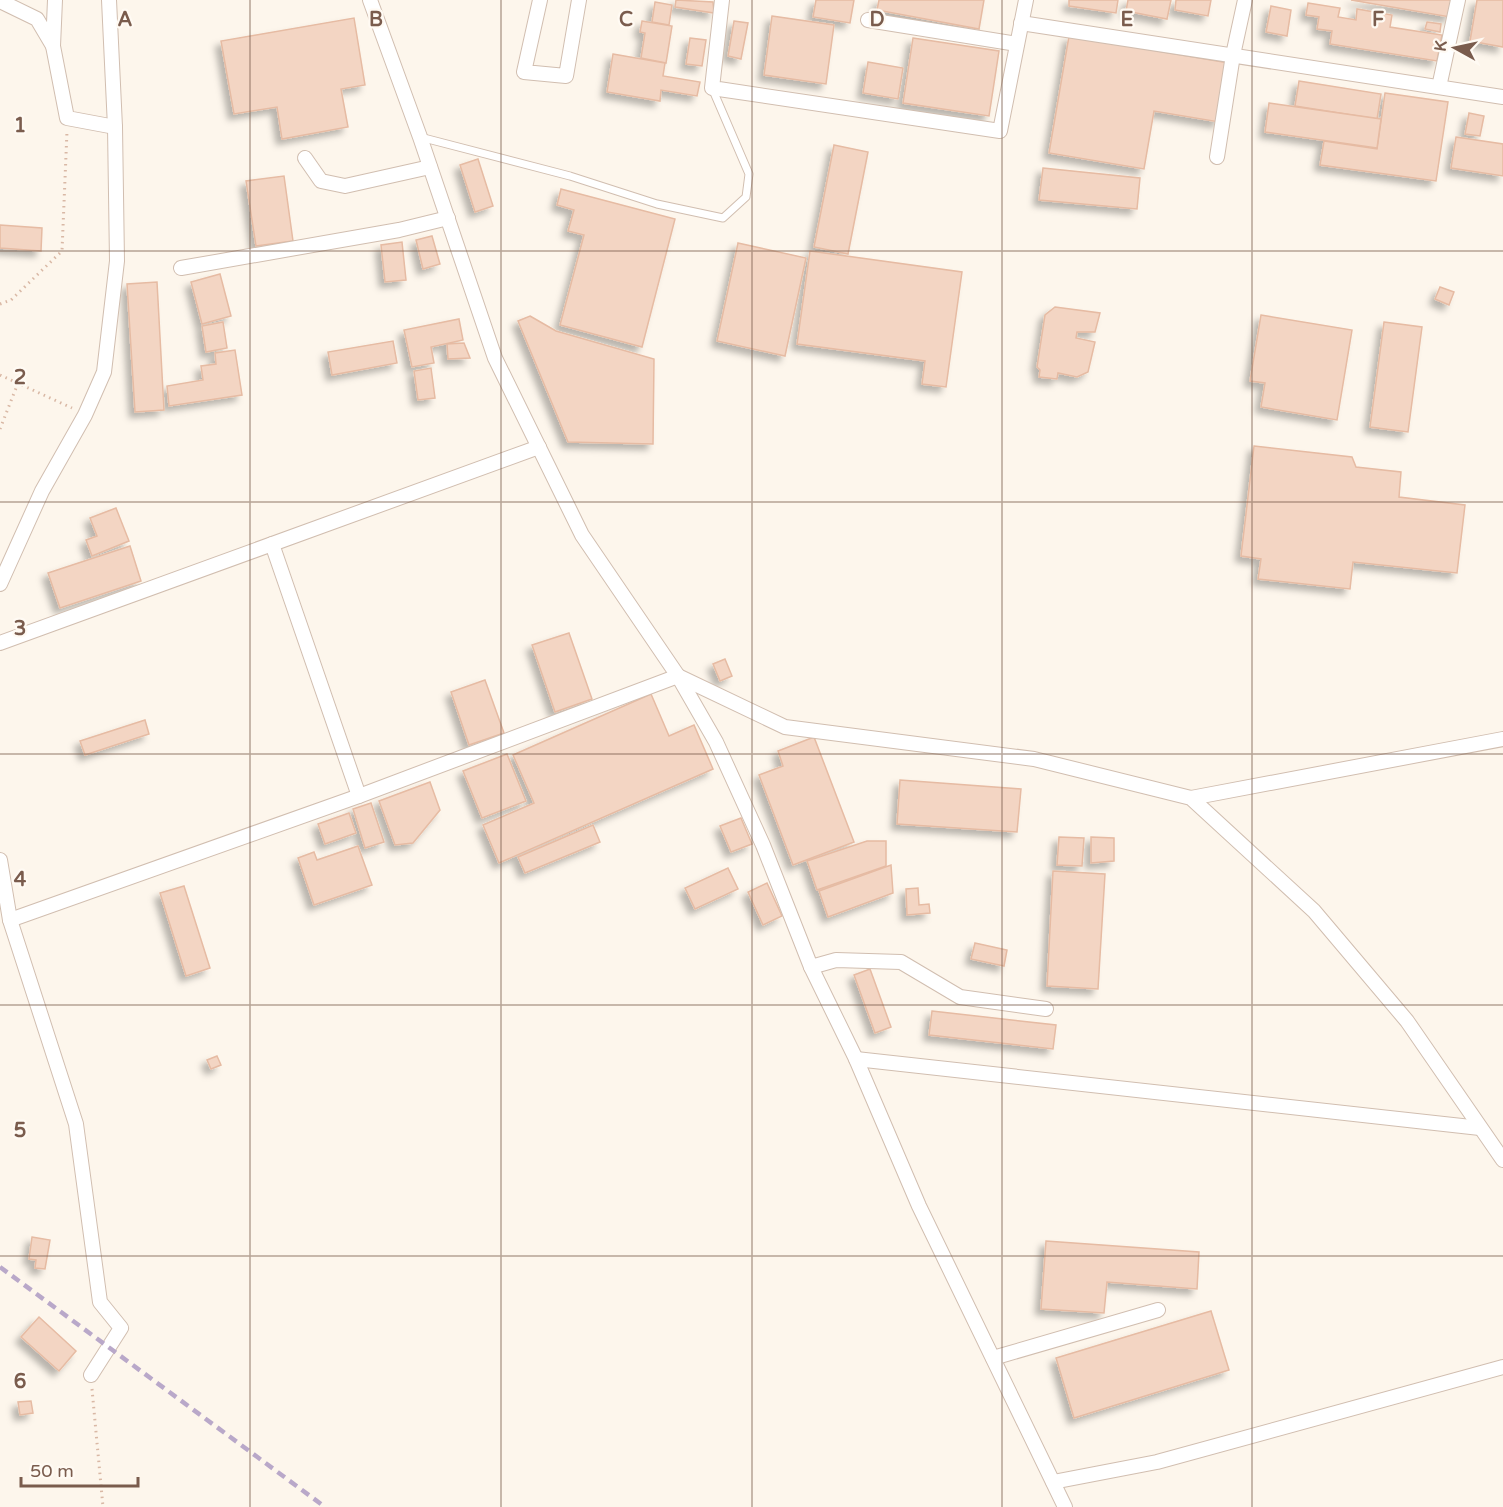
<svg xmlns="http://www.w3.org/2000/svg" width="1503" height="1507" viewBox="0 0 1503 1507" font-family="'Varela Round',sans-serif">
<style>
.building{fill:#f3d5c3;stroke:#e6bba3;stroke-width:1.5;filter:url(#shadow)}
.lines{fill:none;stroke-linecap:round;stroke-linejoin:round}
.lane-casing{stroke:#d1beb0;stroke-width:9}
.street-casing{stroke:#d1beb0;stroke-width:16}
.path{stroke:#d9b8a5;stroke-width:3;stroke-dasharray:1.5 4.5;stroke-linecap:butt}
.lane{stroke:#fff;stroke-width:7}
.street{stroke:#fff;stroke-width:14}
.rail{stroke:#b9a8c9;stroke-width:4.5;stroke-dasharray:9 6;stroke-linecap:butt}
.grid{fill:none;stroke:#7a5c4d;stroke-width:1.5;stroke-opacity:0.55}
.grid-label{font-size:20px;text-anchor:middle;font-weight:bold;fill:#7a5c4d;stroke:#fffaf3;stroke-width:4.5;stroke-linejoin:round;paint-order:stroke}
</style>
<defs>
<filter id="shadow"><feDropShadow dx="-5.5" dy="5.5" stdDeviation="3" flood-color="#0004"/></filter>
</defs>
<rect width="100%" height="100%" fill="#fdf6ec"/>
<g class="building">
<path d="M676 0 713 2 714 13 675 7Z"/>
<path d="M816 0H854L850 23 813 17Z"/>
<path d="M879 0H984L979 29 877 10Z"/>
<path d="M1069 0H1118L1116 13 1069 6Z"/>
<path d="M1128 0H1171L1167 19 1126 11Z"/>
<path d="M1176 0H1211L1208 16 1175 10Z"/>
<path d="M1351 0H1453L1450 17Z"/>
<path d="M1477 0H1503V47L1470 41Z"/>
<path d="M655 2 672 5 669 25 652 22Z"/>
<path d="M1308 3 1340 8 1338 17 1356 20 1357 9 1392 15 1390 27 1442 35 1437 61 1330 44 1332 31 1317 29 1319 17 1306 15Z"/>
<path d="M1271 6 1291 10 1287 36 1266 32Z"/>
<path d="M772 16 834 25 826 84 764 75Z"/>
<path d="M354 18 365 85 341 89 348 127 282 139 277 107 234 114 221 41Z"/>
<path d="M642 21 672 26 666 63 641 58 645 33 640 32Z"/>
<path d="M734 21 748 23 741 59 728 56Z"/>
<path d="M1427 22 1441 24 1440 32 1425 29Z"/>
<path d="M1069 36 1229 63 1219 122 1154 111 1144 169 1049 153Z"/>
<path d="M690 38 706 40 702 66 686 64Z"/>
<path d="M913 38 999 51 989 116 903 103Z"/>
<path d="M613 54 665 63 663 76 700 82 697 96 661 90 660 101 607 92Z"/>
<path d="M868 62 903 68 898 99 863 93Z"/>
<path d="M1299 81 1381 94 1377 119 1295 106Z"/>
<path d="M1385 93 1448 102 1436 181 1320 165 1324 141 1377 149Z"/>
<path d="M1269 103 1381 119 1377 148 1265 132Z"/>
<path d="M1469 113 1484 116 1480 136 1465 134Z"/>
<path d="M1456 137 1503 144V176L1451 168Z"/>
<path d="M834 145 868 152 848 254 814 247Z"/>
<path d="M478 159 493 206 475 212 460 165Z"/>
<path d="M1043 168 1140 178 1137 209 1039 200Z"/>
<path d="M284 176 293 241 256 246 246 181Z"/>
<path d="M561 189 675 219 642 347 560 325 584 235 568 231 574 210 557 205Z"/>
<path d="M0 225 42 228 41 251 0 248Z"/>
<path d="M432 236 440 264 423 269 416 240Z"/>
<path d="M402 242 406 280 385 282 381 245Z"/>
<path d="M738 243 806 258 785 356 717 341Z"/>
<path d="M810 251 962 272 946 387 922 384 925 361 797 344Z"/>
<path d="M220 274 231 316 202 324 191 282Z"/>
<path d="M157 282 164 410 135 412 127 284Z"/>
<path d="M1440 287 1454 292 1449 305 1435 299Z"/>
<path d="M1055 307 1100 313 1095 332H1077L1076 338 1095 342 1088 372 1077 377 1058 373 1057 379 1039 377 1040 370 1037 367 1045 315Z"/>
<path d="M1261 315 1352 330 1337 420 1261 407 1265 383 1250 381Z"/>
<path d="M530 316 556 331 654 359 653 444 568 442 518 321Z"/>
<path d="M459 319 463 340 431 347 434 363 412 367 404 330Z"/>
<path d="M223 322 227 348 206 352 202 326Z"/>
<path d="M1384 322 1422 327 1408 432 1370 427Z"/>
<path d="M393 341 397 363 332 375 328 352Z"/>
<path d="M464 343 470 358 448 359 447 344Z"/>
<path d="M235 350 242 395 169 406 167 386 203 380 201 366 216 364 215 353Z"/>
<path d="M431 368 435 398 418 400 414 371Z"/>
<path d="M1254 446 1352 457 1356 467 1401 472 1399 497 1465 505 1457 573 1353 562 1350 589 1258 579 1261 559 1241 556Z"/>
<path d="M116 508 129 541 92 556 86 540 97 536 90 518Z"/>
<path d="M130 546 141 581 60 608 48 573Z"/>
<path d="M569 633 592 699 555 712 532 645Z"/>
<path d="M725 659 732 676 720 681 713 664Z"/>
<path d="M485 680 504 733 469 745 451 692Z"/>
<path d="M651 694 669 736 694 725 713 769 499 863 483 825 534 803 513 755Z"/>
<path d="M145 720 149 734 85 755 80 741Z"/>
<path d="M814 737 854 842 793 865 759 775 783 766 778 751Z"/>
<path d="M507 754 526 801 482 818 463 771Z"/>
<path d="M900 780 1021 789 1017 832 897 824Z"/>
<path d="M430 782 440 810 413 843 395 845 379 801Z"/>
<path d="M371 803 384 842 365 848 353 809Z"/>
<path d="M349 813 356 833 325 844 318 824Z"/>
<path d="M741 818 752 844 731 852 720 826Z"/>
<path d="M593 825 600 842 525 873 518 857Z"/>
<path d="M1059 837 1084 838 1082 866 1057 865Z"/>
<path d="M1091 837 1114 838V861L1091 863Z"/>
<path d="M867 841H886V866L817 890 807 861Z"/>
<path d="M358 846 372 885 314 905 298 858 314 852 317 860Z"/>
<path d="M891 865 893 893 828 917 819 891Z"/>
<path d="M728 868 738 889 695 909 685 888Z"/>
<path d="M1053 871 1105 874 1098 989 1047 986Z"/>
<path d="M767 883 782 916 763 925 748 892Z"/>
<path d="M184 886 210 968 186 976 160 893Z"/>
<path d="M918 888 919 905 929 904 930 913 907 915 906 889Z"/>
<path d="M975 943 1007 950 1004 966 971 959Z"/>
<path d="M870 969 891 1027 875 1033 854 975Z"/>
<path d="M932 1011 1056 1025 1053 1049 929 1035Z"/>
<path d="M217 1056 221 1065 211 1069 207 1060Z"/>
<path d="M32 1237 50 1240 45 1269 35 1268 36 1260 29 1259Z"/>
<path d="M1046 1241 1199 1252 1197 1289 1107 1282 1104 1313 1041 1309Z"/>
<path d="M1211 1311 1229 1370 1074 1418 1056 1358Z"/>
<path d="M39 1317 76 1351 59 1371 21 1337Z"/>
<path d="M31 1401 33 1413 20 1415 18 1402Z"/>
</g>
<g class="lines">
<defs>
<path id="lane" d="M420 137 570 176 657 204 723 218 746 197 749 174 712 88"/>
<g id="street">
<path d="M370 0 420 137 495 358 582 535 678 676 716 742 763 845 811 967 856 1059 919 1206 1065 1507"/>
<path d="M540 0 524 72 566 76 579 0"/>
<path d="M722 0 712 88 1000 131 1026 0"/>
<path d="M0 1 37 19 53 46 67 118 115 127"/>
<path d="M868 20 1017 44"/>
<path d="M1021 23 1503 97"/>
<path d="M53 46 55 0"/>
<path d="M1439 87 1458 0"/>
<path d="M1217 157 1233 55 1245 0"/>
<path d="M305 158 321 181 345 186 430 167"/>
<path d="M181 268 399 230 448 218"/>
<path d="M272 544 359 796"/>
<path d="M0 584 42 491 85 415 104 372 117 261 115 127 109 0"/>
<path d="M0 643 539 447"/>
<path d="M1191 798 1503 739"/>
<path d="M0 860 10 920 76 1124 100 1302 121 1328 91 1375"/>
<path d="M10 920 359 796 678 676 785 727 1034 759 1191 798 1314 911 1407 1021 1503 1160"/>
<path d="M811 967 836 960 901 962 960 997 1046 1009"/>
<path d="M856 1059 1480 1128"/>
<path d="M993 1358 1158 1310"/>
<path d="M1053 1482 1157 1462 1503 1367"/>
</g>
</defs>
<use href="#lane" class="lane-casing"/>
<use href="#street" class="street-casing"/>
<g class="path">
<path d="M0 304 11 300 62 251 67 131"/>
<path d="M0 375 72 408"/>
<path d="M0 429 18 383"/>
<path d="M92 1389 103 1507"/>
</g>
<use href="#lane" class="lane"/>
<use href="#street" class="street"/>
<path class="rail" d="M0 1267 325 1507"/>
</g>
<path class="grid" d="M250 0V1507M501 0V1507M752 0V1507M1002 0V1507M1252 0V1507M0 251H1503M0 502H1503M0 754H1503M0 1005H1503M0 1256H1503"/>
<g class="grid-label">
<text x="125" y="26">A</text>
<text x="376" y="26">B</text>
<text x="626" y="26">C</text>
<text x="877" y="26">D</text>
<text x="1127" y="26">E</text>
<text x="1378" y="26">F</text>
<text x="20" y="132">1</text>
<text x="20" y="384">2</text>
<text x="20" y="635">3</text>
<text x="20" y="886">4</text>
<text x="20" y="1137">5</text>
<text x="20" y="1388">6</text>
</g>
<g transform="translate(1455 48) rotate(278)" stroke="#fffaf3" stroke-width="4.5" paint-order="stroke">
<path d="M0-4.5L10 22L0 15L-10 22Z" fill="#7a5c4d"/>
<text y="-9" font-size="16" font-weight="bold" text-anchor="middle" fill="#7a5c4d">K</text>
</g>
<path d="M21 1477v9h117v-9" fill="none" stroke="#7a5c4d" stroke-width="3"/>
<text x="30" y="1477" font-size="18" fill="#7a5c4d" stroke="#fffaf3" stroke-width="4.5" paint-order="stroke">50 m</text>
</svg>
